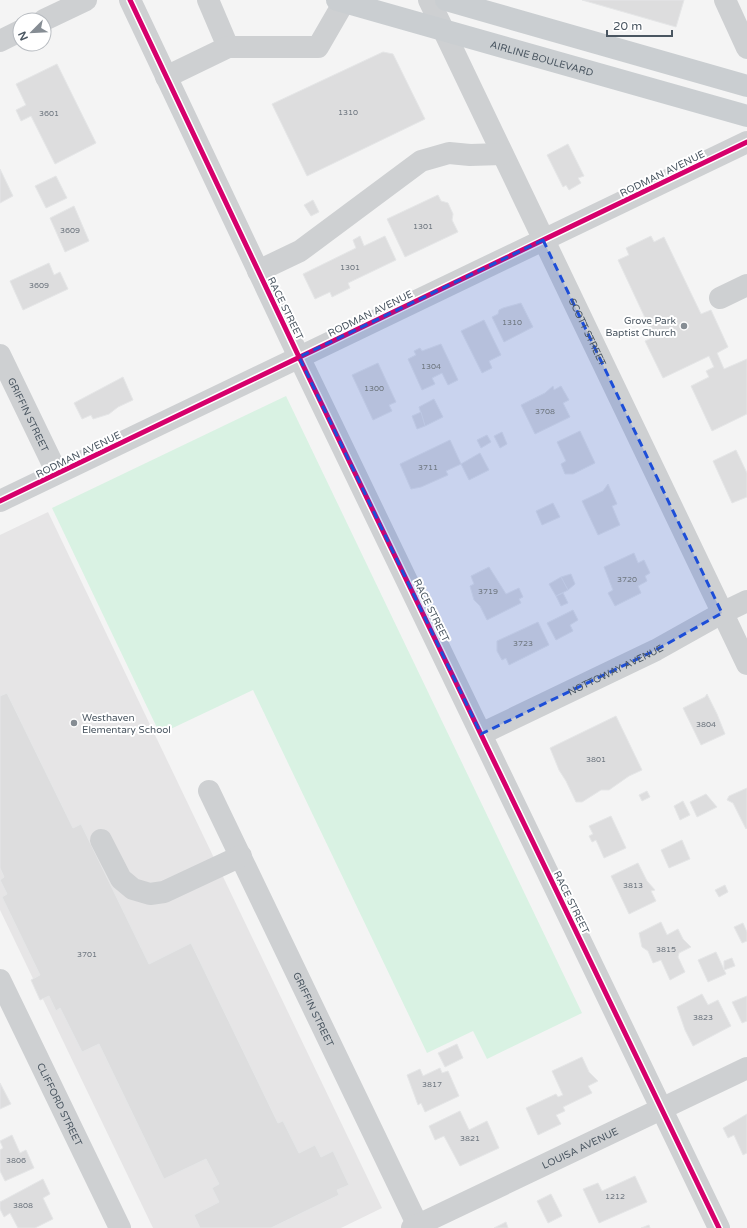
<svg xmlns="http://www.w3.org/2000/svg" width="747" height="1228" viewBox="0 0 747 1228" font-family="'Varela Round',sans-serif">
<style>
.education{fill:#e6e5e6}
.green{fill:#d9f2e3}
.building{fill:#ddddde;stroke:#e5e6e7}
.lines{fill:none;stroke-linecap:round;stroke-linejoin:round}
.minor{stroke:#ced0d2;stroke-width:22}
.major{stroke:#caced1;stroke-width:22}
.cycleway-casing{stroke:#fff;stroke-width:8}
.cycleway{stroke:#d6006c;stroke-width:5}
.marked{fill:#1d4ed8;fill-opacity:0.2;stroke:#1d4ed8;stroke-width:3;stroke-dasharray:8 5;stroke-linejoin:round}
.poi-dot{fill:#868d94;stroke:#fff;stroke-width:1.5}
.labels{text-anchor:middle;stroke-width:4;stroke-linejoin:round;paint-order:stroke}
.number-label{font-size:8px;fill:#707881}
.street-label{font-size:10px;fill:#4a5661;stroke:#fff}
.poi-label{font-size:10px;fill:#4a5661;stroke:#fff;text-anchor:end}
</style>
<rect width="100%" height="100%" fill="#f4f4f4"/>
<path class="education" d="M48 512 382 1208 341 1228H153L0 910V535Z"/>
<path class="green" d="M286 396 582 1013 487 1059 473 1031 427 1053 253 690 160 734 52 508Z"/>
<g class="building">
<path d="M582 0H684L676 27Z"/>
<path d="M383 52 393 54 425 119 307 176 272 104Z"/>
<path d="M57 64 96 143 55 164 31 116 21 121 16 110 26 105 16 84Z"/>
<path d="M568 144 584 176 578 178 581 183 569 190 566 185 563 187 547 155Z"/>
<path d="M0 169 13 196 0 203Z"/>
<path d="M56 176 67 198 46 208 35 186Z"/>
<path d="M438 195 441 201 448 203 453 214 452 220 458 232 405 257 387 219Z"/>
<path d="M313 200 319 212 311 216 304 205Z"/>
<path d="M74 206 89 241 65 252 50 218Z"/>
<path d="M360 236 364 246 385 236 396 260 348 283 350 288 332 297 330 292 315 299 303 274 356 248 353 240Z"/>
<path d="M651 236 654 242 664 237 701 314 711 310 728 347 717 353 724 369 747 359V414L712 431 691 386 709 377 706 371 714 367 709 356 663 378 645 341 654 337 618 260 629 255 626 248Z"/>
<path d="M49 263 54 275 60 272 68 289 23 310 10 281Z"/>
<path d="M521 303 533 327 504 342 492 317 498 314 499 310 503 308Z"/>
<path d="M484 320 501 355 489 361 492 368 482 373 461 331Z"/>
<path d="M441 344 458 380 448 385 442 373 432 378 435 384 422 390 408 359 416 355 414 351 420 348 422 351Z"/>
<path d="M378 363 396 402 389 405 392 411 373 420 352 375Z"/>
<path d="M123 377 133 400 118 407 109 414 93 419 91 415 82 419 74 403Z"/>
<path d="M553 386 554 390 561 386 569 400 563 403 570 417 535 434 521 405 545 393Z"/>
<path d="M434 399 443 417 425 426 419 407Z"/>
<path d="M421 412 425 426 417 429 412 416Z"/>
<path d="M580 431 595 463 573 474H565L561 464 566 461 557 442Z"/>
<path d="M502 432 507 444 500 448 494 436Z"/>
<path d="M487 435 491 442 481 448 477 440Z"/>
<path d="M450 440 461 464 446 471 448 475 421 487 411 489 400 464Z"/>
<path d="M736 450 747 473V497L732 503 713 461Z"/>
<path d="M480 453 489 470 469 480 461 464Z"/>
<path d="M608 484 617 504 612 506 620 525 598 535 582 501 603 491Z"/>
<path d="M553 503 560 517 542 525 536 511Z"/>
<path d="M634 553 638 563 644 560 650 573 645 576 647 581 638 586 641 593 615 606 608 593 613 590 604 567Z"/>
<path d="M489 567 506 594 519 588 523 597 519 599 521 603 487 620 480 606 474 600 470 586 474 584 471 576Z"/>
<path d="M571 574 575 584 568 590 561 577Z"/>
<path d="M561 577 568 590 556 596 549 584Z"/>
<path d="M563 593 568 603 561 606 556 596Z"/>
<path d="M573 610 578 620 570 625 573 631 556 640 547 623Z"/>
<path d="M538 622 549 645 509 665 506 658 502 660 497 651V641Z"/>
<path d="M7 693 73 828 81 824 149 964 191 943 278 1123 283 1121 299 1153 315 1145 321 1157 333 1151 349 1185 337 1190 339 1195 271 1228H200L194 1215 219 1202 212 1188 219 1184 206 1159 164 1179 99 1044 82 1052 60 1008 56 1011 49 996 40 1000 31 980 40 975 2 897 7 894 0 880 4 877 0 868V696Z"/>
<path d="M707 694 717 714 725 734 701 745 683 708 705 697Z"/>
<path d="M616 716 642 770 629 776 609 790H601L582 802H576L566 781 559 770 550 748Z"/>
<path d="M747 788V828L746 829 733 803 727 800 729 796Z"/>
<path d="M647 791 650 797 642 801 639 795Z"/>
<path d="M706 794 717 807 697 817 690 802Z"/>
<path d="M683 801 690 815 680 820 674 806Z"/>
<path d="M611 816 626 848 604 858 596 840 592 842 589 836 593 834 589 826Z"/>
<path d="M682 840 690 859 669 868 661 850Z"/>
<path d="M638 863 647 881 655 890 651 891 656 901 629 914 611 876Z"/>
<path d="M725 885 728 892 719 897 715 890Z"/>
<path d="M661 922 667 935 678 929 683 939 691 947 679 953 678 957 685 972 670 980 661 960 653 963 648 951 642 947 639 933Z"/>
<path d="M743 923 747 932V941L742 943 734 927Z"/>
<path d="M716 952 726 974 708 982 698 960Z"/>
<path d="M732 958 735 966 724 970V961Z"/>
<path d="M702 994 708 1005 718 1000 731 1026 693 1046 685 1030 677 1007Z"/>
<path d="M747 996V1021L742 1023 732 1002Z"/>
<path d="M457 1044 463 1058 445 1067 438 1053Z"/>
<path d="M582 1057 589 1072 598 1081 588 1086 592 1093 563 1107 565 1111 556 1115 561 1124 538 1135 526 1108 556 1094 558 1097 563 1095 552 1071Z"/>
<path d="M440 1068 442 1073 448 1071 459 1096 425 1112 421 1103 418 1105 407 1075 420 1069 423 1076Z"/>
<path d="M0 1083 11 1104 0 1109Z"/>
<path d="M460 1111 469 1130 487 1121 499 1148 460 1166 444 1136 435 1140 429 1126Z"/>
<path d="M747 1114V1153L743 1155 734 1135 728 1138 723 1128Z"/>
<path d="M12 1135 20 1153 26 1150 34 1168 5 1181 0 1171V1150L3 1148 0 1141Z"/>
<path d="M635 1176 647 1202 599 1223 583 1189 598 1183 602 1191Z"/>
<path d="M43 1179 50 1194 43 1198 53 1219 35 1228H18L10 1213 4 1217 0 1209V1202Z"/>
<path d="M551 1194 562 1216 548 1223 537 1201Z"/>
<path d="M506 1222 508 1228H494Z"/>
<path d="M649 1225 650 1228H641Z"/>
</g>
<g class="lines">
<g class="minor">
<path d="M130 0 299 357 719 1228"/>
<path d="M208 0 228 47H318L344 2"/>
<path id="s1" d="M429 0 747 664"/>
<path d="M725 0 747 48"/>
<path d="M44 20 86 0"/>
<path d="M0 41 20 31"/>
<path d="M166 77 228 47"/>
<path d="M258 271 300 251 421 161 449 153 470 155 502 154"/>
<path d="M720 298 747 285"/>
<path id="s2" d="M0 355 57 473"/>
<path d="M0 501 747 142"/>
<path id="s3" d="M481 734 656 650 722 613 747 601"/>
<path id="s4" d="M209 791 419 1228"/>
<path d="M101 840 121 879 133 889 150 894 164 892 241 856"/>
<path id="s5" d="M0 980 120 1228"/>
<path id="s6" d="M412 1228 747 1068"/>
</g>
<g class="major">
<path id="s7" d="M337 0 747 116"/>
<path d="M446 0 747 86"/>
</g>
<defs>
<g id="cycleway">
<path d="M130 0 299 357 719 1228"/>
<path d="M0 501 747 142"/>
</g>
</defs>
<use href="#cycleway" class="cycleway-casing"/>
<use href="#cycleway" class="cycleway"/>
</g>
<path class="marked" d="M543 240 722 613 656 650 481 734 299 357Z"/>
<g class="poi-dot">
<circle cx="684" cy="326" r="4"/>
<circle cx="74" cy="723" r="4"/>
</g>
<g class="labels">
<g class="number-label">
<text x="348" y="115">1310</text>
<text x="49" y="116">3601</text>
<text x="423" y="229">1301</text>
<text x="70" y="233">3609</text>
<text x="350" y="270">1301</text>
<text x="39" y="288">3609</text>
<text x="512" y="325">1310</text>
<text x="431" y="369">1304</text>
<text x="374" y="391">1300</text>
<text x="545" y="414">3708</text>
<text x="428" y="470">3711</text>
<text x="627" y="582">3720</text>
<text x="488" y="594">3719</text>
<text x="523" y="646">3723</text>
<text x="706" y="727">3804</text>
<text x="596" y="762">3801</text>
<text x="633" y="888">3813</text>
<text x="666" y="952">3815</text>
<text x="87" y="957">3701</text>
<text x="703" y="1020">3823</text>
<text x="432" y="1087">3817</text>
<text x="470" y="1141">3821</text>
<text x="16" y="1163">3806</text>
<text x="615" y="1199">1212</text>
<text x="23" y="1208">3808</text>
</g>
<g class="street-label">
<text dy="4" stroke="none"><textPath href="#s7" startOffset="213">AIRLINE BOULEVARD</textPath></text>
<text transform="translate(662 173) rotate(-26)" y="4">RODMAN AVENUE</text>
<text transform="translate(286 308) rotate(64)" y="4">RACE STREET</text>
<text transform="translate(370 313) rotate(-26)" y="4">RODMAN AVENUE</text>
<text dy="4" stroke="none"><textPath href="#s1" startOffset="368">SCOTT STREET</textPath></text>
<text dy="4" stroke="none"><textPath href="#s2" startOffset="66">GRIFFIN STREET</textPath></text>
<text transform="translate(78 454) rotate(-26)" y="4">RODMAN AVENUE</text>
<text transform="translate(432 610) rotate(64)" y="4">RACE STREET</text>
<text dy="4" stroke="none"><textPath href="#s3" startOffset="149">NOTTOWAY AVENUE</textPath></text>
<text transform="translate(572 902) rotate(64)" y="4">RACE STREET</text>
<text dy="4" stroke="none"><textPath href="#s4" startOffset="242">GRIFFIN STREET</textPath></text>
<text dy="4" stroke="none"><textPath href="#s5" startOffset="138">CLIFFORD STREET</textPath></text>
<text dy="4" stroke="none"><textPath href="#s6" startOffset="186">LOUISA AVENUE</textPath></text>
</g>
<g class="poi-label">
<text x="676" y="324">Grove Park<tspan x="676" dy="12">Baptist Church</tspan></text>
<text x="82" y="721" text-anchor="start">Westhaven<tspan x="82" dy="12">Elementary School</tspan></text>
</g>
</g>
<g transform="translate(32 32) rotate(246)"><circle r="19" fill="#ffffff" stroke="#b7bbc0"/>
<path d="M0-3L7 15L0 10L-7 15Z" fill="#868d94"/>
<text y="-6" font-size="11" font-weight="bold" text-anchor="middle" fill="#4a5661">N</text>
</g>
<path d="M607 30v6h65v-6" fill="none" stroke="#4a5661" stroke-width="2"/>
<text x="613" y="30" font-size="12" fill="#4a5661" stroke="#ffffff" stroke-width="3" paint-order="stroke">20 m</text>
</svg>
